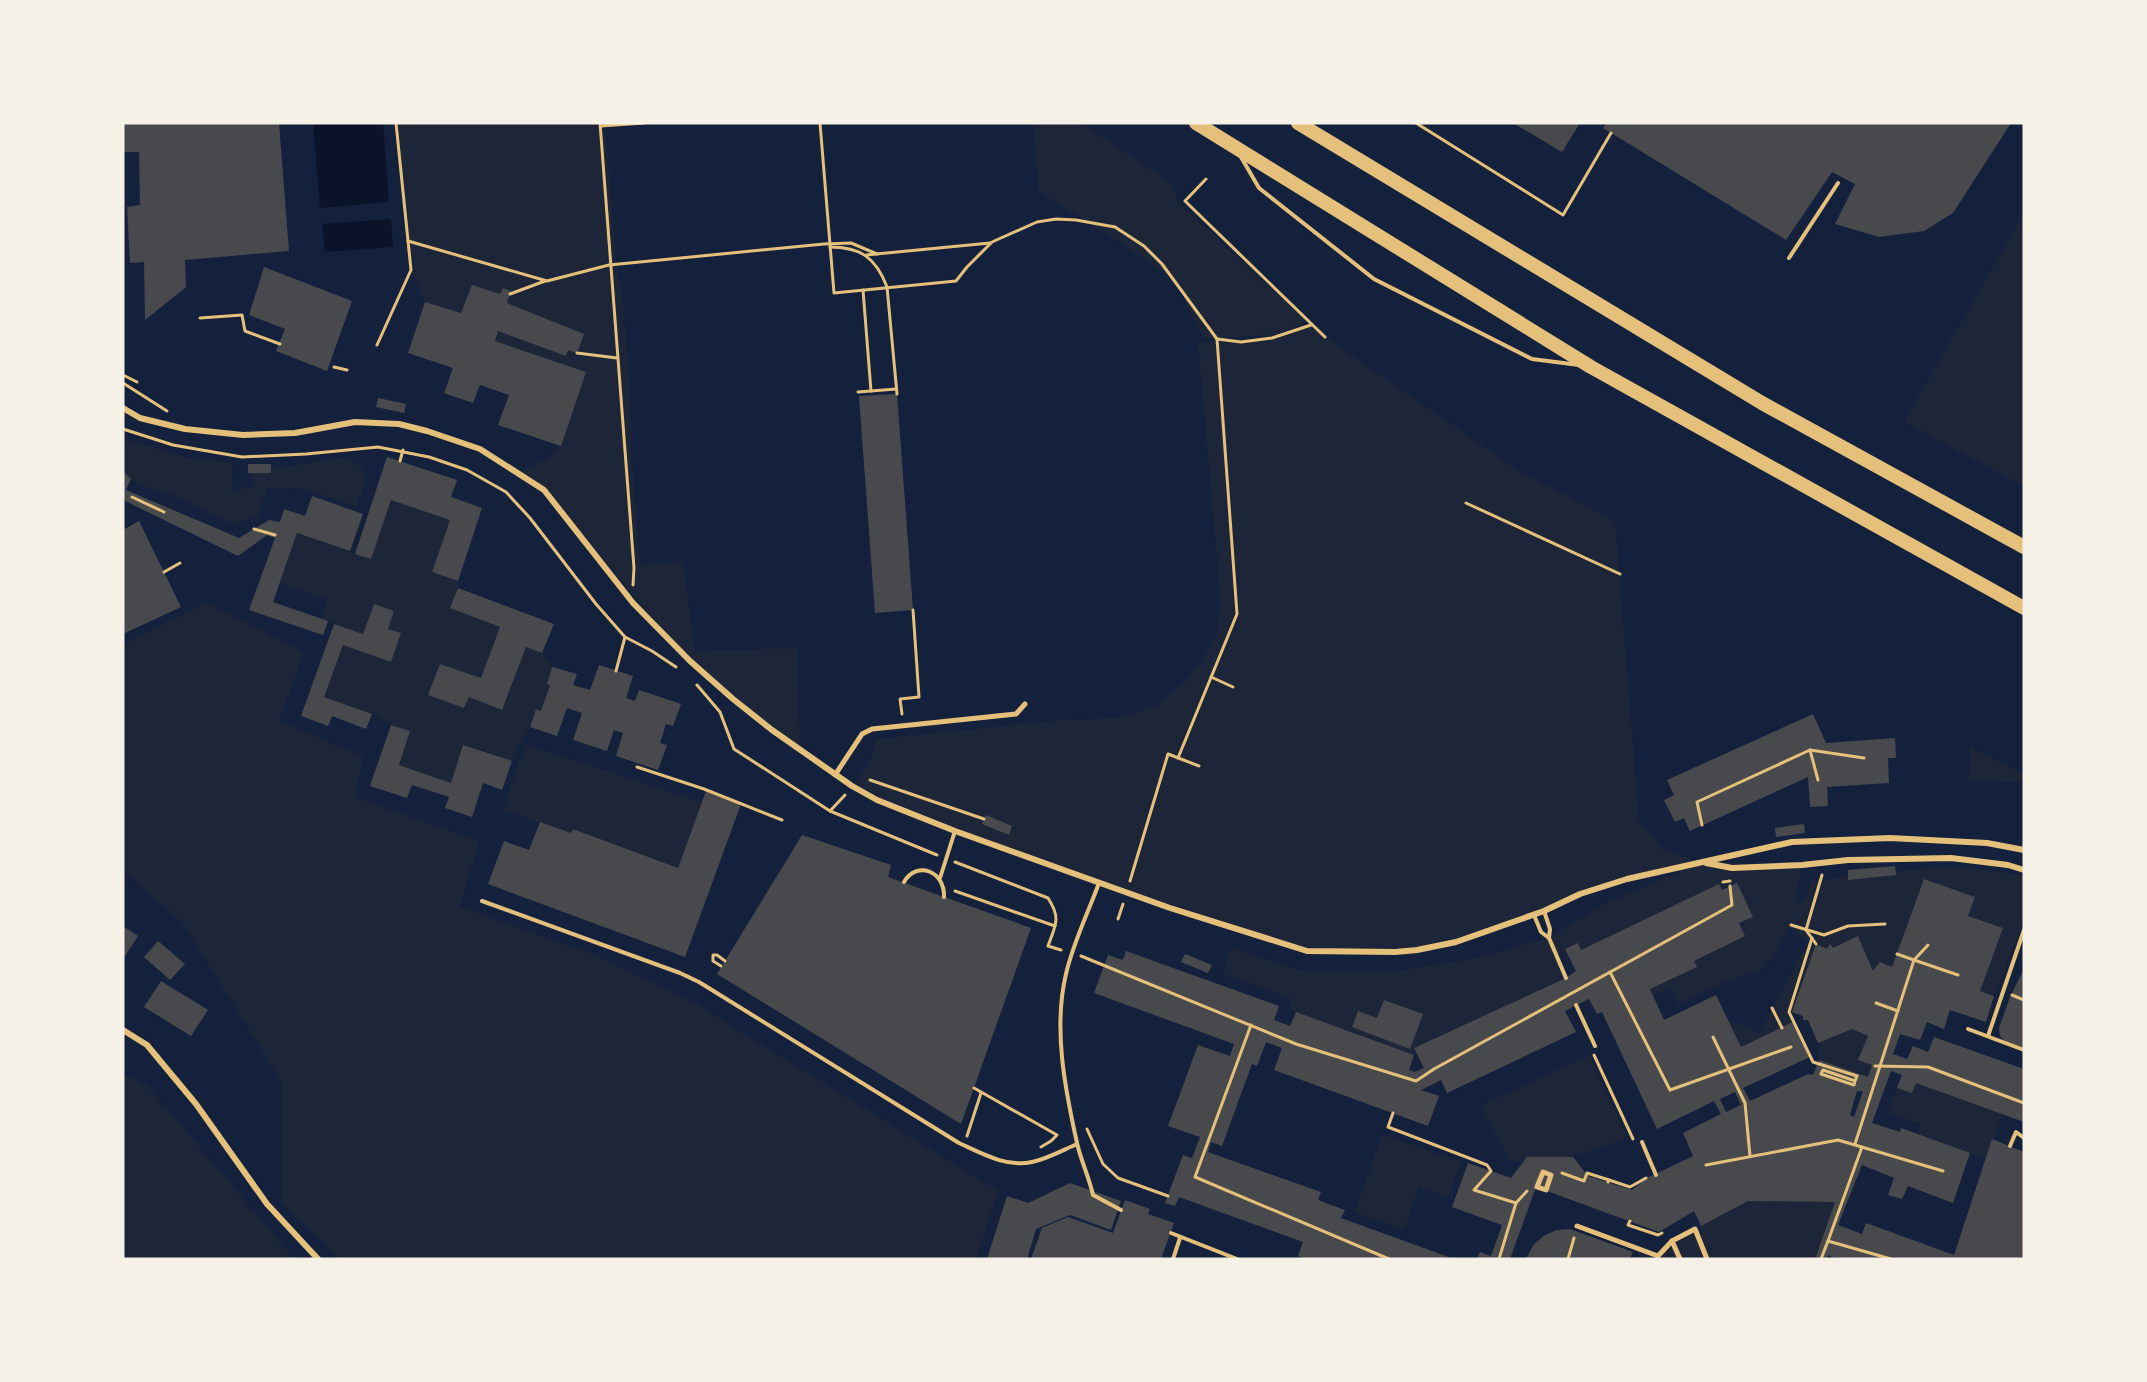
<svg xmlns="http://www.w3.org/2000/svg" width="2147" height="1382" viewBox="0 0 2147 1382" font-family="'Archivo Narrow',sans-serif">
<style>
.green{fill:#1d2539}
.water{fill:#0b132b}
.building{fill:#48494c;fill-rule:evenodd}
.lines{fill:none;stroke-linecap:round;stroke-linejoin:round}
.path{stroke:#e5c07b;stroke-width:3}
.service{stroke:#e5c07b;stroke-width:4}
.pedestrian{stroke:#e5c07b;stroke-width:5}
.minor{stroke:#e5c07b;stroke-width:6}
.motorway{stroke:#e5c07b;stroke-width:14}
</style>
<rect width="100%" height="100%" fill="#14213d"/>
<g class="green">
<path d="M396 123H605L616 257 623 303 631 401V449L640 565 683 563 695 651 797 648 800 747 733 699 690 661 544 490 518 473 545 460 560 446 586 372 495 341 498 331 566 356 568 350 507 303 511 291 503 288 500 294 472 285 461 313 425 302 411 270Z"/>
<path d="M1033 123H1082L1170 182 1180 204 1307 322 1274 335 1204 339 1174 277 1039 191Z"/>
<path d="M2024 213V486L1904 422Z"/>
<path d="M1311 325 1325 337 1519 471 1615 521 1639 821 1663 850 1702 862 1802 865 1796 898 1798 904 1806 899 1811 881C1879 874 1958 858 2024 877V920L1994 996 1980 991 2003 928 1968 916 1975 897 1924 879 1892 967 1880 963 1873 971 1858 936 1833 948 1830 945 1827 949 1816 944 1792 1012 1793 1022 1741 1047 1730 1024 1743 1025 1759 1033 1809 941 1794 932 1791 925 1773 958 1763 969 1726 982 1679 1005 1671 988 1654 996 1650 989 1696 967 1694 961 1745 936 1739 923 1753 916 1736 883 1581 950 1578 944 1556 955 1566 978 1414 1048V1055L1289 1010 1292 999 1222 973 1231 948 1303 971H1395L1467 960 1549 938 1604 904 1697 864 1580 894 1491 931 1395 952 1307 951 1057 868 852 786 869 764 877 739 1061 720 1120 718 1155 706 1184 683 1199 665 1216 637 1221 604 1198 343 1241 342 1272 338Z"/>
<path d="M128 440 189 458 233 463 232 492 255 486 248 473 347 457 363 468 365 485 356 506 305 489 267 488 258 517 233 524 174 495 139 485 123 471V446Z"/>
<path d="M391 500 450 520 432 572 458 581V588L450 608 500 627 481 678 440 664 428 695 464 708 469 697 502 710 526 647 542 653 552 667 547 683 550 685 541 711 536 709 530 727 512 761 464 745 451 783 399 765 410 731 391 725 372 714 324 697 343 645 391 662 401 634 388 629 394 611 374 605 363 634 321 619 327 599 280 584 297 533 370 559Z"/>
<path d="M207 603 304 652 279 721 363 757 354 797 479 841 460 907 593 954 696 1004 998 1191 976 1259H341L281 1202V1081L181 921 123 871V645Z"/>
<path d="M525 744 702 802 678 868 573 829 571 833 503 810Z"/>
<path d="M1970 747 2024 774V782L1969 781Z"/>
<path d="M1852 1029 1868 1036 1858 1059 1872 1065 1868 1077 1819 1060 1818 1043Z"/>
<path d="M1590 1055 1627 1138 1543 1167 1510 1160 1480 1106Z"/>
<path d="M123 1074 148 1086 294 1259H123Z"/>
<path d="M1916 1083 2003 1114 1986 1160 1917 1133 1921 1124 1887 1113 1897 1088 1912 1093Z"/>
<path d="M1382 1134 1461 1162 1448 1197 1419 1187 1404 1230 1355 1212Z"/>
<path d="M1748 1201 1835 1202 1815 1259H1638L1639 1248 1658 1256 1672 1241Z"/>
</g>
<g class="water">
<path d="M313 123H383L389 202 320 208Z"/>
<path d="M391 219 393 247 325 252 322 224Z"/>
</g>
<g class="building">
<path d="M123 123H279L289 251 185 260 186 287 145 320 144 262 130 263 127 207 140 205 139 152H123Z"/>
<path d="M1513 123H1580L1562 152Z"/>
<path d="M1607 123H2011L1953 213 1924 231 1879 237 1835 224 1855 184 1832 172 1786 240 1603 128Z"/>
<path d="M264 267 352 301 327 371 276 351 285 329 249 315Z"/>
<path d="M472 285 500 294 503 288 511 291 507 303 584 334 577 353 568 350 566 356 498 331 495 341 586 372 561 446 498 425 509 395 480 385 473 403 444 393 453 368 408 353 425 302 461 313Z"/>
<path d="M897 394 913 610 875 613 859 396Z"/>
<path d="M378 398 406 404 404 413 376 407Z"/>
<path d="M387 457 457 480 451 497 482 508 458 581 432 572 450 520 391 500 371 559 355 554Z"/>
<rect x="248" y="464" width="23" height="9"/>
<path d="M123 471 131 479 126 490 239 538 269 520 280 522 284 509 305 516 312 496 363 514 350 551 297 533 273 602 328 621 323 635 249 610 275 538 267 535 238 556 123 500Z"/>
<path d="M139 521 181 607 123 634V530Z"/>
<path d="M458 588 554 624 542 653 526 647 502 710 469 697 464 708 428 695 440 664 481 678 500 627 450 608Z"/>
<path d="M374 604 394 611 388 629 401 633 391 662 343 645 324 697 372 714 366 729 332 716 328 726 301 716 334 624 363 634Z"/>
<path d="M599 665 633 676 626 698 635 701 639 690 681 704 673 726 666 724 660 743 667 745 658 770 616 756 623 733 614 730 607 751 573 740 582 713 567 708 557 736 530 727 536 709 541 711 550 685 547 684 552 667 577 674 573 685 590 690Z"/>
<path d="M1813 714 1826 743 1895 738 1896 758H1888L1889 783 1827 787 1828 806 1810 807 1808 777 1690 831 1684 818 1675 822 1664 800 1674 795 1667 780Z"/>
<path d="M391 725 410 731 399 765 451 783 463 745 512 761 502 790 483 783 472 817 445 808 449 797 412 785 407 798 370 786Z"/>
<path d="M706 791 741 804 685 957 488 884 504 841 529 850 540 822 571 833 573 829 678 868Z"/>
<path d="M986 815 1012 826 1009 835 982 824Z"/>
<path d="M1804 824 1805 833 1776 837 1775 828Z"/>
<path d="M802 835 891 865 888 877 1031 928 961 1124 717 974Z"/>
<path d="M1895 866 1896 875 1848 880V870Z"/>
<path d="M1924 879 1975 897 1968 916 2003 928 1980 991 1994 996 1986 1022 1950 1010 1944 1029 1927 1022 1920 1040 1900 1034 1893 1054 1907 1059 1913 1046 1928 1052 1934 1037 2024 1069V1122L1916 1083 1912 1093 1897 1088 1902 1075 1891 1071 1872 1123 1900 1132 1901 1128 1970 1153 1953 1203 1908 1186 1902 1199 1888 1195 1894 1178 1862 1165 1838 1225 1862 1234 1866 1223 1954 1255 1992 1139 2024 1152V1259H1836L1828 1255 1827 1259H1815L1835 1202 1748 1201 1701 1226 1694 1211 1659 1232 1536 1187 1510 1259H1477L1480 1252 1491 1256 1502 1225 1452 1207 1468 1163 1511 1178 1527 1157H1573L1588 1176 1632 1190 1647 1178 1693 1156 1683 1133 1721 1114 1714 1101 1657 1129 1602 1012 1597 1014 1589 999 1565 1011 1576 1032 1447 1093 1441 1080 1421 1090 1439 1096 1428 1126 1274 1070 1282 1048 1266 1042 1257 1066 1252 1064 1222 1146 1211 1142 1208 1152 1321 1192 1318 1200 1345 1210 1341 1218 1454 1259H1306L1298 1256 1303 1242 1179 1197 1175 1206 1165 1203 1183 1155 1192 1158 1200 1137 1168 1126 1198 1045 1230 1056 1234 1044 1094 993 1108 955 1123 960 1126 951 1279 1006 1274 1020 1290 1026 1296 1012 1414 1055 1409 1070 1415 1072 1424 1068 1414 1048 1566 978 1576 971 1565 949 1578 943 1581 950 1719 884 1722 890 1737 883 1753 917 1739 923 1745 936 1694 961 1697 967 1650 989 1664 1020 1716 995 1741 1047 1793 1022 1810 1057 1743 1088 1750 1101 1808 1074 1813 1075 1819 1060 1868 1077 1872 1065 1858 1060 1868 1036 1852 1029 1818 1043 1808 1020H1803V1016L1792 1012 1816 944 1827 949 1830 944 1833 948 1858 936 1873 971 1880 962 1892 967ZM1857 1091H1863L1854 1117 1850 1115ZM1735 1092 1741 1105 1726 1112 1720 1099Z"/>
<path d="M123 926 138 936 123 959Z"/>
<path d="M158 941 185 964 170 980 144 957Z"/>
<path d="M1185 954 1212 965 1208 973 1181 962Z"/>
<path d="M2024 969V1050L2006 1043 2000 1036 1999 1028 2010 997Z"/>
<path d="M161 981 208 1010 191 1036 144 1007Z"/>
<path d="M1384 1000 1423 1014 1410 1049 1352 1027 1358 1011 1377 1018Z"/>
<path d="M1070 1183 1121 1201 1111 1230 1070 1215 1036 1229 1027 1259H987L1007 1196 1028 1203Z"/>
<path d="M1125 1200 1150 1209 1148 1214 1174 1223 1161 1259H1031L1042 1228 1068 1217 1113 1233Z"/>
<path d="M1570 1229 1633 1252 1630 1259H1526L1534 1244 1545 1235 1557 1230Z"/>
</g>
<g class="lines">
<g class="path">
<path d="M600 123 634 568 633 585"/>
<path d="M820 123 834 293 956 281 967 267 992 242 1037 222 1056 219 1076 220 1115 227 1144 246 1162 264 1217 339 1237 614 1178 758"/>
<path d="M1416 123 1563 215 1611 133"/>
<path d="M601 126 644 123"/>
<path d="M1206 179 1185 201 1325 337"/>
<path d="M408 241 547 281 609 265 824 244 851 243 877 254"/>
<path d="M830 247C861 247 876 258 887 287L897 394"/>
<path d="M866 255 990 243"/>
<path d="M863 290 871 391"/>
<path d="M510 294 545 281"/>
<path d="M200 318 242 315 245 331 280 344"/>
<path d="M1217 339 1241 342 1272 338 1311 325"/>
<path d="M377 345 411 270 396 123"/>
<path d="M577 353 617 358"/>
<path d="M334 367 347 370"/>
<path d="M123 375 137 382"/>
<path d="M123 383 167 411"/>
<path d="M858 392 896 389"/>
<path d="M123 429 173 445 242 457 306 454 378 447 429 457 467 470 506 492 530 518 596 604 625 637 652 651 676 667"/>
<path d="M400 461 403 450"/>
<path d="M132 497 164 512"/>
<path d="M1466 503 1620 574"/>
<path d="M254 529 275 535"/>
<path d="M164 572 180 563"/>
<path d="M616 671 625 637"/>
<path d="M1211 677 1233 687"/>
<path d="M697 685 720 712 734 749 830 811 937 855"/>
<path d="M902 714 900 699 919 697 913 610"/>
<path d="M1810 750 1818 780"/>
<path d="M637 767 704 789 782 820"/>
<path d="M870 780 984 819"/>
<path d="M830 811 845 795"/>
<path d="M1702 825 1697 802 1810 750 1864 758"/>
<path d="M955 862 1048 898C1061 918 1056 924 1048 946L1061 950"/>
<path d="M1130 881 1168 754 1199 766"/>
<path d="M1723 882 1730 881"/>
<path d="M955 891 1055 926"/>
<path d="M1118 919 1123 904"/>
<path d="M1791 925 1824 935 1848 926 1885 924"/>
<path d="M1812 938 1789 1012 1813 1062 1857 1076 1855 1081 1823 1070 1821 1074 1854 1085 1855 1081"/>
<path d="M1816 944 1806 930 1822 875"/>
<path d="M1928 945 1914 960 1958 975"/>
<path d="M1081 956 1296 1044 1416 1081 1434 1069 1732 905 1730 886"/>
<path d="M721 966 713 961V955H717L725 961"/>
<path d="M1610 972 1670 1090 1791 1047"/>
<path d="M2012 995 2024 1000"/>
<path d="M1876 1003 1898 1011"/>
<path d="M1772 1008 1782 1028"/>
<path d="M1251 1025 1195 1177 1389 1259"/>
<path d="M1713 1037 1745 1103 1750 1156"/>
<path d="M1594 1055 1633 1139"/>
<path d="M1875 1066 1928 1067 2024 1103"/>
<path d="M974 1088 1057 1135 1051 1141 1041 1147"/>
<path d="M1393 1113 1388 1127 1487 1165 1491 1171 1474 1190 1516 1203 1499 1259"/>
<path d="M1087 1129 1103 1164 1118 1178 1168 1196"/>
<path d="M967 1136 981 1093"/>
<path d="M1855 1144 1914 960 1897 954"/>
<path d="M1862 1147 1828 1241 1891 1259"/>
<path d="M1706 1165 1838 1140 1943 1171"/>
<path d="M1562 1173 1584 1181 1587 1173 1609 1180"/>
<path d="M1608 1182 1609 1180 1630 1187 1646 1178"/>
<path d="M1516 1203 1527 1191"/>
<path d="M1630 1221 1628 1225 1658 1235 1662 1233"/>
<path d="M1568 1259 1574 1238"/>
<path d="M1821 1259 1828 1241"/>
</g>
<g class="service">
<path d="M1241 157 1259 188 1374 279 1532 359 1579 365"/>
<path d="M1789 258 1838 183"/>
<path d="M940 878 955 831"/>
<path d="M904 882C917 860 945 871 944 897"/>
<path d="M1099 883C1088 913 1073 943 1066 974 1053 1028 1065 1089 1077 1143 1081 1161 1089 1177 1093 1195L1121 1210"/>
<path d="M482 901 680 973 699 982 959 1143C981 1153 1007 1168 1032 1162 1047 1159 1063 1150 1077 1144"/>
<path d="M1534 915 1541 932 1549 938 1550 929 1544 911"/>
<path d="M1549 938 1566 978"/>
<path d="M1576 1005 1595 1046"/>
<path d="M1968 1029 2024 1050"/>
<path d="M1988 1036 2024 930"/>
<path d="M1642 1142 1656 1175"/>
<path d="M2010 1146 2016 1132 2024 1138"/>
<path d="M1171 1233 1237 1259"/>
<path d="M1173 1259 1180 1238"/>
</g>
<g class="pedestrian">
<path d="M835 775 862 734 872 729 1016 714 1025 704"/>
<path d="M1543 1172 1551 1175 1546 1190 1537 1187Z"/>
<path d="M1577 1226 1658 1256 1672 1241 1695 1229 1707 1259"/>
<path d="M1672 1241 1680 1259"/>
</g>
<g class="minor">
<path d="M123 408 140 418 185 429 243 435 295 433 355 422 399 424 427 431 480 449 544 490 633 603 690 661 733 699 772 730 852 786 877 800 955 831 1170 908 1307 951 1395 952 1417 950 1456 942 1544 911 1580 894 1627 879 1792 842 1890 838 1987 843 2024 850"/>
<path d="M1706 863 1732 868 1802 865 1848 860 1951 858 2008 865 2024 870"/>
<path d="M123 1030 147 1045 196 1104 267 1204 318 1259"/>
</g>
<g class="motorway">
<path d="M1196 123 1591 367 2024 608"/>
<path d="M1298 123 1762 403 2024 547"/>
</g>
</g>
<rect width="2147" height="1382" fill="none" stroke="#f6f1e7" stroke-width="249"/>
</svg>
